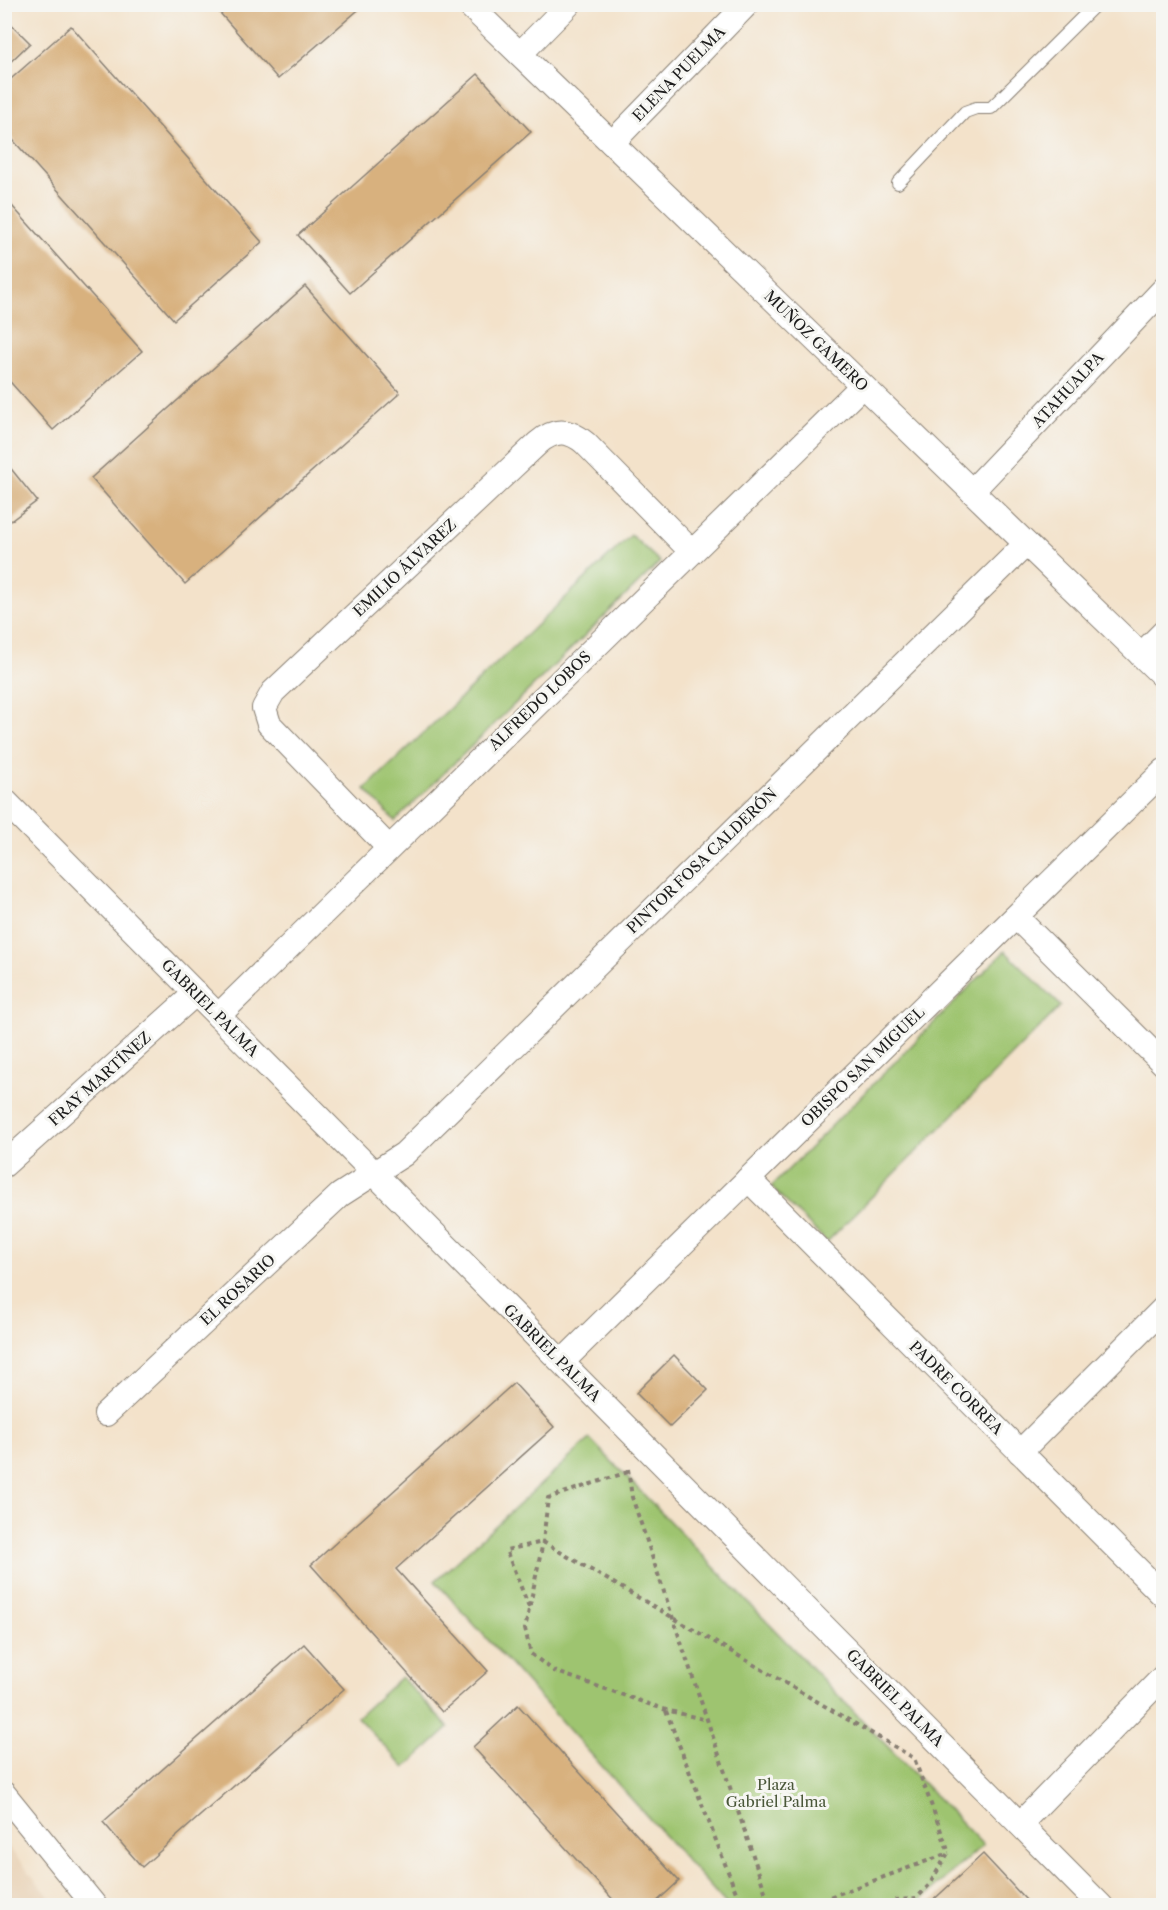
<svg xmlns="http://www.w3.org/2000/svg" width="1168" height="1910" viewBox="0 0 1168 1910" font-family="'Libre Caslon Text',serif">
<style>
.built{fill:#e9d3b8}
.green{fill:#9ec46f;stroke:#5d7046;stroke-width:1.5}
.building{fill:#d8b17e}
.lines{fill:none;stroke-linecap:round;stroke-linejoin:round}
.service-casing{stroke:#887f73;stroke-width:14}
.minor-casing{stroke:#887f73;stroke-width:26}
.path{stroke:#887f73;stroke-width:4;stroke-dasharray:4.5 4.5;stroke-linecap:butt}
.service{stroke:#fff;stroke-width:12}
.minor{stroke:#fff;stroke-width:24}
.labels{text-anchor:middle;stroke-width:6;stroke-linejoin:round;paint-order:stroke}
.street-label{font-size:15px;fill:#1c1c1c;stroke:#f6f6f2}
.park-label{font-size:15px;fill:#4a5739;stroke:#f6f6f2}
</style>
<rect width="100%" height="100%" fill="#f6f6f2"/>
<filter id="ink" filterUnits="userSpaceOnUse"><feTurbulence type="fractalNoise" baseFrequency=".0167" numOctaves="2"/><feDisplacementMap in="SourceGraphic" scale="12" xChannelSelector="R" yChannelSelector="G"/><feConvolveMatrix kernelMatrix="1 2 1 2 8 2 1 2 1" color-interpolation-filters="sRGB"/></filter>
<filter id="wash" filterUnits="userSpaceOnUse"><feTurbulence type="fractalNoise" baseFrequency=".008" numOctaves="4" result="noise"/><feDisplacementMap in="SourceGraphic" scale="24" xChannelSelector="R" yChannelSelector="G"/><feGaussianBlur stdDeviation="1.35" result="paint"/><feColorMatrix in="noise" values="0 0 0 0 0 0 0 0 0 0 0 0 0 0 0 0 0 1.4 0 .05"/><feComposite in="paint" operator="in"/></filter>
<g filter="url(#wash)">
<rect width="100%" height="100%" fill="#f3e2ca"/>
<path class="built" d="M4 1843H5L56 1905H5Z"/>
<g class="green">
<path d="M631 535 660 562 395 821 365 789Z"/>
<path d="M1005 951 1061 1006 827 1242 771 1187Z"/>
<path d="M590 1439 983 1845 915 1905H727L435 1581Z"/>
<path d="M401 1677 449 1728 405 1768 357 1717Z"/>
</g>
<g id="blocks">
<g class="building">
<path d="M213 5H364L278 79Z"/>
<path d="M4 17 30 43 4 68Z"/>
<path d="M71 26 262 242 174 320 4 130V85Z"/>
<path d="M478 74 531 132 350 293 298 235Z"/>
<path d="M4 197 142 351 53 430 4 375Z"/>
<path d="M305 286 400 393 185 584 91 478Z"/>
<path d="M4 460 37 501 4 526Z"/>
<path d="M674 1355 708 1390 670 1427 636 1393Z"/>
<path d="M514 1383 554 1427 396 1569 488 1671 442 1712 311 1565Z"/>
<path d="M304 1644 344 1689 142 1867 103 1822Z"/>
<path d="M518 1705 679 1881 652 1906H619L473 1747Z"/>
<path d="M983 1854 1026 1900 1019 1906H927Z"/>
</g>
</g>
</g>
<g filter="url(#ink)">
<use href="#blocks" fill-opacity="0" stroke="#887f73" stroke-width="1.5"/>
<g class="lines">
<defs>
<path id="service" d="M898 183 965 112 976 108H991L1096 4"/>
<g id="minor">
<path d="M468 4 1164 677"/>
<path d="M520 54 569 4"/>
<path d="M612 143 747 4"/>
<path d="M972 491 1164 289"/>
<path d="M1141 655 1164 632"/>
<path d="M4 800 1101 1906"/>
<path d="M389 848 269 724 264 708 273 692 538 443C554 429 569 429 585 443L692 552"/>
<path d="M1016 917 1164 1064"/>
<path d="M218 1016 862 386"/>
<path d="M4 1165 196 993"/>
<path d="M748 1179 1164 1596"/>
<path d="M562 1362 1164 771"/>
<path d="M106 1414 340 1195 404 1154 1026 544"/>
<path d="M1020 1452 1164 1308"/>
<path d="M4 1794 95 1906"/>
<path d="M1020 1824 1164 1676"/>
</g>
</defs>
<use href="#service" class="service-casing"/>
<use href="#minor" class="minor-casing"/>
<g class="path">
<path d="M628 1469 632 1497 770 1906"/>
<path d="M628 1472 548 1498 543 1542 525 1629 531 1654 554 1671 666 1710 707 1720"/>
<path d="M529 1607 506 1550 543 1542 914 1758 949 1853"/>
<path d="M666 1711 739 1900 745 1906"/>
<path d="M805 1906 949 1853"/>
<path d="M888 1906 894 1900 916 1899 929 1885 948 1853"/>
</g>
<use href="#service" class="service"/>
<use href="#minor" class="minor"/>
</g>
</g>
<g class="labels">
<g class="street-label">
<text transform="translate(679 74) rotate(-46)" y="5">ELENA PUELMA</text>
<text transform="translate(816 341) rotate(44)" y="5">MUÑOZ GAMERO</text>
<text transform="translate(1068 390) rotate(-47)" y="5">ATAHUALPA</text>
<text transform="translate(405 568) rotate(-43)" y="5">EMILIO ÁLVAREZ</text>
<text transform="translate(540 701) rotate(-44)" y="5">ALFREDO LOBOS</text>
<text transform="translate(702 861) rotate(-44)" y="5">PINTOR FOSA CALDERÓN</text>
<text transform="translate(210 1008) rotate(45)" y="5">GABRIEL PALMA</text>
<text transform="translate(863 1067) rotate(-44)" y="5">OBISPO SAN MIGUEL</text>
<text transform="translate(100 1079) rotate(-42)" y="5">FRAY MARTÍNEZ</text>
<text transform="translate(238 1290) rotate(-43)" y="5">EL ROSARIO</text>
<text transform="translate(552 1353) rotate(45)" y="5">GABRIEL PALMA</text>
<text transform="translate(956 1388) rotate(45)" y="5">PADRE CORREA</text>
<text transform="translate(895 1698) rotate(45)" y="5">GABRIEL PALMA</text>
</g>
<g class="park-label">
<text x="776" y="1790">Plaza<tspan x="776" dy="17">Gabriel Palma</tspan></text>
</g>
</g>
<rect width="1168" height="1910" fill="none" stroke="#f6f6f2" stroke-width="24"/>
</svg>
